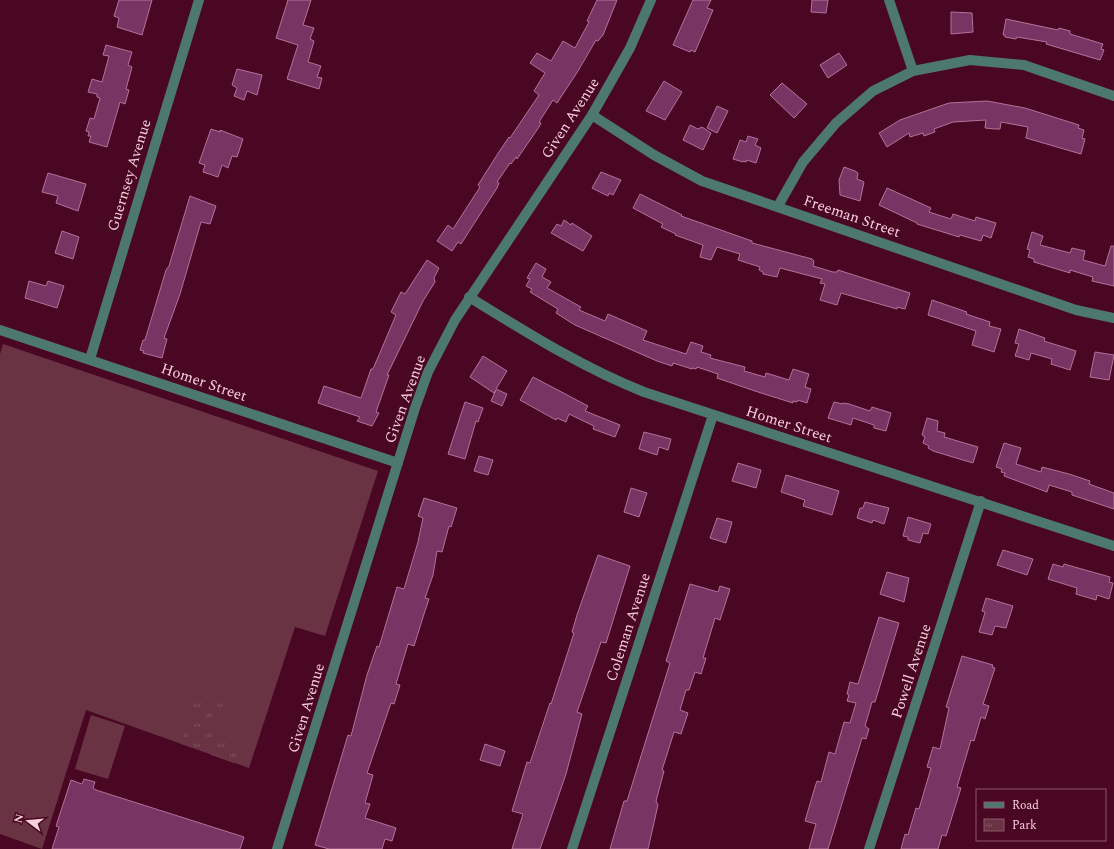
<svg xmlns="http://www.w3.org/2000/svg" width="1114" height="849" viewBox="0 0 1114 849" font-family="Spectral,serif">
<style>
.grass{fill:#6a3344}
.park{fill:url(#park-tufts)}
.building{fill:#783462;stroke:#b3729b}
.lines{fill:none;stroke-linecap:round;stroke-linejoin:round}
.minor{stroke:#4c7870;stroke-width:10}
.labels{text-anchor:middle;stroke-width:4;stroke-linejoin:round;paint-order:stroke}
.street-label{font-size:15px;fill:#fad0db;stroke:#490723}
</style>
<defs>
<pattern id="park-tufts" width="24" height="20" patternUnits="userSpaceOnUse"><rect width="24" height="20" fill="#6a3344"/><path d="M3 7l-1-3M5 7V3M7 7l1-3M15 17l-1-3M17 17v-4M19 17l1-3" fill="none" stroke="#80505e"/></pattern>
</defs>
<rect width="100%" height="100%" fill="#490723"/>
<g class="grass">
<path d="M3 344 378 471 325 636 295 627 249 768 86 710 42 849 0 834V354Z"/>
<path d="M91 715 125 726 108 779 75 769Z"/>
</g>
<g class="park">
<path d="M197 693 224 702 208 753 181 744Z"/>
<path d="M218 732 242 740 234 763 211 755Z"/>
</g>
<g class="building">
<path d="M119 0H152L142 35 117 27 119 18 114 16Z"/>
<path d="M288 0H311L303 25 314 28 310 39 314 41 308 62 321 66 317 77 322 78 319 89 287 79 298 45 276 38Z"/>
<path d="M597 0H617L603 35 598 41 596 40 578 71 557 103 553 100 539 122 541 123 539 127 517 159 516 157 511 164 510 163 497 182 499 183 497 188 468 233 461 244 458 242 452 251 437 241 448 225 453 229 480 187 478 185 497 155 509 137 510 138 539 95 534 91 545 73 530 63 537 53 551 61 563 41 575 48 589 22 587 21Z"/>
<path d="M693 0H711L707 8 713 10 695 52 691 50 690 52 673 45Z"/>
<path d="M812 0H828L826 13 811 12Z"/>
<path d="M951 12 972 13 973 32 951 34Z"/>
<path d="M1006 19 1058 30 1059 28 1070 31V34L1103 44 1101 49 1104 50 1100 60 1046 44 1047 42 1017 37 1016 39 1005 37V35H1003Z"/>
<path d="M106 45 132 52 128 65 132 67 126 89 129 90 125 104 120 102 107 147 89 142 91 136H88L89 132 86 131 90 118 94 119 100 98 97 97V94L88 92 92 79 102 82 109 56 103 55Z"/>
<path d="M839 53 847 65 828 78 820 65Z"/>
<path d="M237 69 262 75 257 95 247 91 244 100 234 96 237 88 232 85Z"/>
<path d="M664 81 682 92 665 120 646 111Z"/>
<path d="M782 83 807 104 794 118 770 95Z"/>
<path d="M987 101 1025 108 1079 125 1078 128 1084 130 1082 138 1085 139 1081 154 1026 138 1028 127 1001 122 1000 129H995L985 128 986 120 953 122 934 129 935 132 924 136 923 133 910 137 909 133 887 147 879 133 900 120 949 103Z"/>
<path d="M717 106 728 111 717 133 707 128Z"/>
<path d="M690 125 698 129 702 127 711 133 703 150 683 140Z"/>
<path d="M211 129 220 132V130L243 139 237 157 232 156 228 168 222 165 218 177 203 172 205 165 199 163Z"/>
<path d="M748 136 758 139 755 145 761 148 756 163 747 160 746 162 743 161V162L733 159 740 140 746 142Z"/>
<path d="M844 167 855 171 858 173 857 179 864 182 860 201 840 195 839 180Z"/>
<path d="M601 172 621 180 613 195 609 193 608 196 592 188Z"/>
<path d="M48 173 86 184 78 211 56 203 58 196 42 192Z"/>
<path d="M887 188 931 208 929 212 951 219 953 214 975 221 976 217 996 223 991 238 983 235 981 241 960 235 959 237 917 224V223L879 205Z"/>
<path d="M640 194 682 215 681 216 752 241V243L812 259 814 261 813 266 833 272H837L838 270 910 293 905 309 897 307V309L841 293 837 305 820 300 825 284 820 283 822 279 780 268 777 277 763 274V272L759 270 760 267 738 260 740 254 717 247 711 260 700 257 703 245 675 235 676 234 661 227 663 224 633 208Z"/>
<path d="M190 196 216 206 210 224 201 222 180 294 164 338 167 339 162 358 143 353 144 351 140 350 143 340H145L166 270 169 266Z"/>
<path d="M564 220 571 225 572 223 592 236 583 251 551 233 557 224 561 226Z"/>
<path d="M62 231 79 237 73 259 55 253Z"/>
<path d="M1032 232 1043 236 1040 245 1070 253 1072 248 1085 251 1083 260 1105 266 1111 246H1114V286L1092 281 1093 277 1070 270V273L1034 262V259L1028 257 1030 250 1027 249Z"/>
<path d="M427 260 439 268 434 278 435 282 423 301 387 375H389L376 412 379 413 372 426 357 421 360 417 318 403 324 386 361 398 371 369H373L396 315 391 312 401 292 405 294Z"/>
<path d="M536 263 546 269 542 277 551 282 547 288 581 307 579 310 605 321 608 314 647 331 643 340 686 354 691 342 703 346 701 352 711 355 710 358 745 367 744 371 765 377 766 373 789 380 793 369 809 374 805 387 811 389 807 403 798 400 797 402 793 401V403L758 392 717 378 718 374 697 367 696 369 692 368V369L673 363 672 366 657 361 575 325 556 313 558 309 530 292 532 289 526 286 530 279 527 278Z"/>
<path d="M29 281 46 286 48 281 64 286 57 308 25 298Z"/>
<path d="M932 300 967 312 966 314 990 322 989 326 1001 329 994 352 972 345 976 331 928 315Z"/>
<path d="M1019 329 1045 338 1044 341 1076 351 1070 370 1051 364 1052 359 1031 353 1029 360 1015 356 1019 344 1015 343Z"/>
<path d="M1095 352 1114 355 1109 380 1090 377Z"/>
<path d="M483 356 507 371 496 389 507 394 502 406 491 401 496 390 494 393 470 377Z"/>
<path d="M533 377 588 406 585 411 620 425 615 437 593 429 594 426 569 414 566 422 557 418 556 420 520 400Z"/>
<path d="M465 402 483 408 478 422 476 421 465 459 448 454Z"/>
<path d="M834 402 843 404V403L849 404 870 411 872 407 891 413 886 431 874 428V425L853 418 851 425 828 418Z"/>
<path d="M927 418 938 421 937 431 945 433 944 437 978 447 973 463 933 451 928 448 929 446 923 443 925 437 922 435Z"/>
<path d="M644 432 671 439 668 450 659 447 657 455 639 449Z"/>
<path d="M1004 443 1021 448 1016 464 1041 472 1042 467 1069 474 1090 481 1089 484 1114 493V509L1072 495V492L1049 485 1047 492 1004 476 1005 473 1001 472 1002 469 996 467Z"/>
<path d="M479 456 493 460 488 475 474 471Z"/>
<path d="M738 463 761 470 756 488 732 481Z"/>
<path d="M786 475 839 491 832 515 803 506 805 500 781 492Z"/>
<path d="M631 488 647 493 639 517 624 512Z"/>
<path d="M424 498 457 508 451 527 449 526 442 552 437 551 433 575 425 598 429 599 424 614 414 646 408 644 396 684 400 685 394 704 391 703 367 773 373 775 365 803 370 804 365 818 396 828 392 841 385 839 382 849H329L315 845 348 735 351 736 367 675 377 646 379 647 397 587 404 589 418 542 423 518 418 516Z"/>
<path d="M865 502 889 508 884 524 873 520 872 523 857 518 860 508H863Z"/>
<path d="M908 517 931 524 928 534 923 533 920 543 908 540V537L903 536Z"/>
<path d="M717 518 732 522 726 543 710 538Z"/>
<path d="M1003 550 1033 559 1027 575 997 565Z"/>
<path d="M598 555 630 566 606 643 601 642 577 712 582 714 566 774 540 849H512L523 814 512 811 527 762 530 763 550 703 551 704 574 633 572 632 577 615Z"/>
<path d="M1053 564 1063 567 1064 564 1110 577 1109 582 1113 583 1109 599 1097 595 1096 600 1076 594 1077 588 1048 579Z"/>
<path d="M887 572 909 578 904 602 880 594Z"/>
<path d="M690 584 718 592 720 586 730 589 720 620 715 618 703 658H706L701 674 695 672 689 690H686L680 710 688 713 681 734 674 732 662 770 664 771 656 801 658 805 648 849H610L624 801H627L670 663 666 661Z"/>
<path d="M986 598 1013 606 1006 628 995 626 992 635 979 632 984 616 985 612 982 611Z"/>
<path d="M879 617 899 623 875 702H872L865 726 869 729 866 739 862 738 828 849H809L816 824 805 821 815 787 817 781 821 782 829 752 835 754 844 722 850 723 856 703 847 701 849 695 847 694 850 682 858 684Z"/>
<path d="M962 656 993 665 992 667 995 668 983 704 989 706 985 719 981 717 974 741 971 740 957 787 961 788 946 836 942 835 938 849H901L905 834 908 835 916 808 919 809 931 768 927 767 933 747 940 749 949 708 946 707Z"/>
<path d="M485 744 505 751 500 766 480 760Z"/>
<path d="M84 779 95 782 93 788 96 790 244 837 240 849H52L59 827 56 826 71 780 82 784Z"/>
</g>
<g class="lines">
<g class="minor">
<path d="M889 0 913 71"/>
<path d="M592 115 654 155 702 181 1076 310 1114 318"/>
<path d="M778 206 803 162 836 123 873 91 913 71 970 60 1024 65 1114 96"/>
<path d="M469 297C526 332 581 367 644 392L1114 546"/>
<path d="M0 330 398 463"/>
<path d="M90 359 199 0"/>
<path d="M277 849 415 408 428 372 455 320 592 115 630 48 651 0"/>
<path d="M572 849 713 415"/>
<path d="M869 849 981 501"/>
</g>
</g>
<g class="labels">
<g class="street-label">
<text transform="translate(570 118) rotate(-57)" y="5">Given Avenue</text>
<text transform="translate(129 175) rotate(-73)" y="5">Guernsey Avenue</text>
<text transform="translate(852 216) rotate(19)" y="5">Freeman Street</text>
<text transform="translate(204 382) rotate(19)" y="5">Homer Street</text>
<text transform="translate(405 399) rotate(-70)" y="5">Given Avenue</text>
<text transform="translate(789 424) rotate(18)" y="5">Homer Street</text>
<text transform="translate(628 627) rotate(-72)" y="5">Coleman Avenue</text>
<text transform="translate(911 671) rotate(-72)" y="5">Powell Avenue</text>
<text transform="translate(306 708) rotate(-73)" y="5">Given Avenue</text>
</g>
</g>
<rect x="976" y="789" width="130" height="52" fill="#490723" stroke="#90576d"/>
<rect x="984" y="802" width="20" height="6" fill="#4c7870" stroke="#90576d"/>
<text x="1012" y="809" font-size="12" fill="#fad0db">Road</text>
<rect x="984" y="819" width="20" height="12" fill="url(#park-tufts)" stroke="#90576d"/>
<text x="1012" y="829" font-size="12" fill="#fad0db">Park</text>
<g transform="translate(28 821) rotate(286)" stroke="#490723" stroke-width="3" paint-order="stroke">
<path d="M0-3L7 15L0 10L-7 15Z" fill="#fad0db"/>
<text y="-6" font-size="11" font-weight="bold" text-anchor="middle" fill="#fad0db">N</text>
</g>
</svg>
